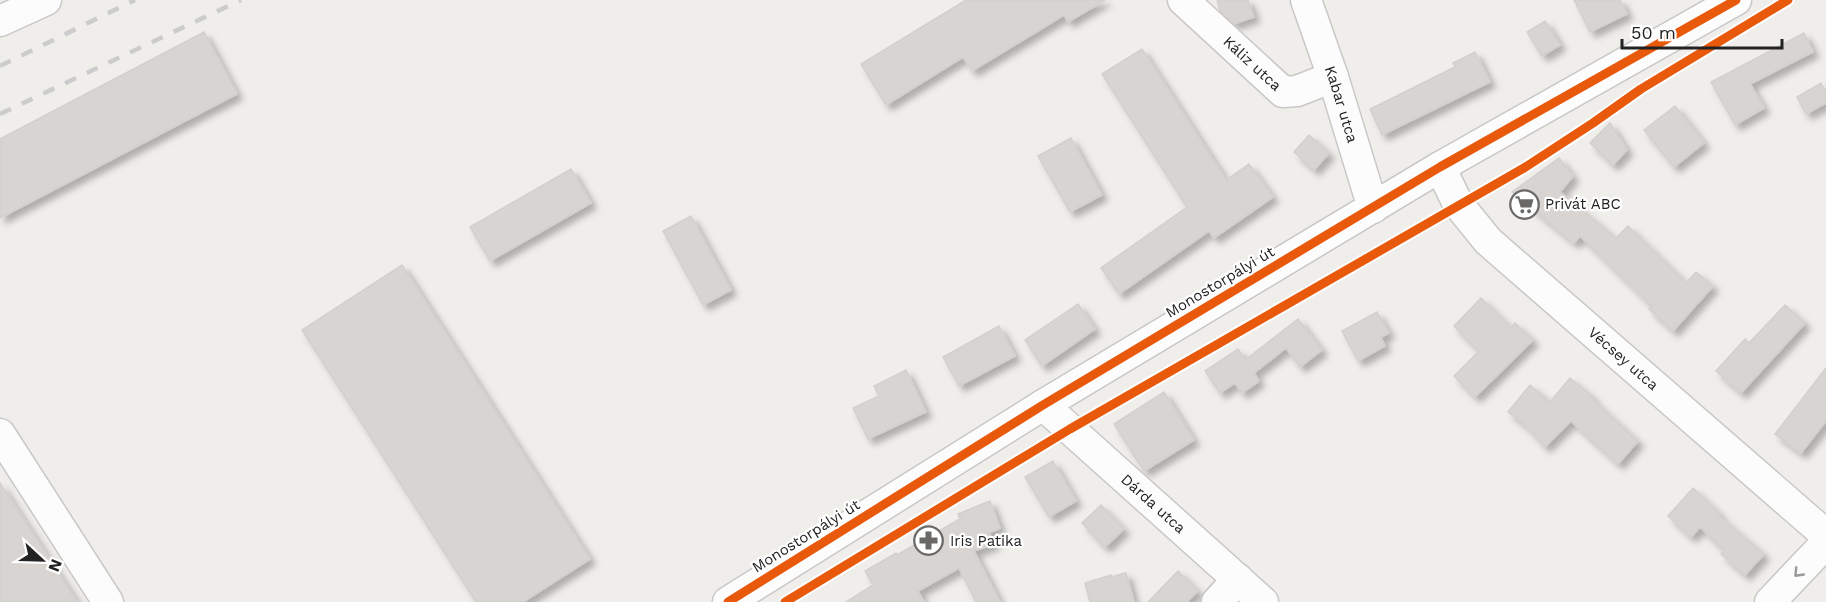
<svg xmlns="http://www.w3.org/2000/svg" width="1826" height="602" viewBox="0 0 1826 602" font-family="'Work Sans',sans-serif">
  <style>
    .building { fill: #d7d4d2; stroke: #d3d0cc; stroke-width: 1.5; filter: url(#shadow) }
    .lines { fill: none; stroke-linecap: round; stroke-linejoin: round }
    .minor-casing { stroke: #c9c8c7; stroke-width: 33 }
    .minor { stroke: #fdfcfc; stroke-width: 30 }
    .rail { stroke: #ccc; stroke-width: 4.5; stroke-dasharray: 12 12; stroke-linecap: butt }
    .cycleway-casing { stroke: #fff; stroke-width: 13 }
    .cycleway { stroke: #e8590c; stroke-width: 9 }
    .oneway { stroke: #9a9a9a }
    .labels { text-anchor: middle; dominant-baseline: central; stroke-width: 4.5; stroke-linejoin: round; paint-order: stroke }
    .street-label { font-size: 15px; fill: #222; stroke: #fff }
    .poi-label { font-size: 15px; fill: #222; stroke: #fff; text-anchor: start }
  </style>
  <defs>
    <filter id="shadow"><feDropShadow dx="5.5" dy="5.5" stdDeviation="3" flood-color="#0004"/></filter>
  </defs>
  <rect width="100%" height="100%" fill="#f0eeeb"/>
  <path class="building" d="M 966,0 L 1105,0 L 1068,22 L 1064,15 L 972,71 L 963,57 L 886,105 L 861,64 Z
    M 1217,0 L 1248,0 L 1254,17 L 1234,24 L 1220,11 Z
    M 1574,0 L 1620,0 L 1627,14 L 1590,32 Z
    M 1545,21 L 1560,45 L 1542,56 L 1527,32 Z
    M 204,32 L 237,94 L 0,218 L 0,139 Z
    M 1804,33 L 1813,52 L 1750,84 L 1764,108 L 1735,125 L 1711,82 Z
    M 1142,49 L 1226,180 L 1249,164 L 1273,197 L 1214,238 L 1209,231 L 1119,294 L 1101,268 L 1187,207 L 1102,74 Z
    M 1475,52 L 1490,82 L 1382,135 L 1370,109 L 1455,67 L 1453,63 Z
    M 1821,83 L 1826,93 L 1826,103 L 1806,114 L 1797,97 Z
    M 1675,106 L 1704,143 L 1674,167 L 1644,130 Z
    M 1610,123 L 1627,150 L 1613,165 L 1590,143 Z
    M 1309,135 L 1329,153 L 1314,170 L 1294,152 Z
    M 1071,138 L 1102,195 L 1070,212 L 1038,156 Z
    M 1559,158 L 1573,176 L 1560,192 L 1616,238 L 1628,226 L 1686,283 L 1696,272 L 1713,286 L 1673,331 L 1649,309 L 1652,306 L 1580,236 L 1574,243 L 1512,192 Z
    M 571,169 L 591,203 L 490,261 L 470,227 Z
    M 691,216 L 731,290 L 703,305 L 663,231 Z
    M 402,265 L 590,559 L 523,602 L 476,602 L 302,330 Z
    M 1481,298 L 1511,328 L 1515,323 L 1533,340 L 1475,397 L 1454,376 L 1479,351 L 1454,326 Z
    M 1078,304 L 1095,329 L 1042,366 L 1025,340 Z
    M 1785,305 L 1805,323 L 1741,393 L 1716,371 L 1745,339 L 1749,343 Z
    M 1377,312 L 1389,333 L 1381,337 L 1385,346 L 1358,361 L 1342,331 Z
    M 1298,319 L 1322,350 L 1300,367 L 1286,348 L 1254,373 L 1259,381 L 1242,393 L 1235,383 L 1220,393 L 1205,371 L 1238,349 L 1245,360 Z
    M 999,326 L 1015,356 L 959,386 L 943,357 Z
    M 1826,368 L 1826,421 L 1801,453 L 1775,434 Z
    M 906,370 L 926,412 L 868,439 L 853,408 L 879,396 L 874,386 Z
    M 1570,378 L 1593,397 L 1591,398 L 1638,441 L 1618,464 L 1571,421 L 1545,447 L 1526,426 L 1508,412 L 1530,385 L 1550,402 Z
    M 1164,392 L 1194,440 L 1144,471 L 1114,424 Z
    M 1053,461 L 1076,501 L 1049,517 L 1025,477 Z
    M 0,483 L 77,602 L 0,602 Z
    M 1693,488 L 1720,514 L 1718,515 L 1764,554 L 1745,575 L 1721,554 L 1724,550 L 1700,527 L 1691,537 L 1668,516 Z
    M 990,501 L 1000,528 L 989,533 L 994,544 L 974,551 L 1000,602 L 976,602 L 959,568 L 918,591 L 924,602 L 846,602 L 873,585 L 865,571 L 896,553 L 897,555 L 960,519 L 958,514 Z
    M 1101,505 L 1124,529 L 1105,547 L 1082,523 Z
    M 1178,571 L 1198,591 L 1187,602 L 1148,602 Z
    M 1126,573 L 1134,602 L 1090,602 L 1085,583 L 1111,575 L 1111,577 Z"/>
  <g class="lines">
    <defs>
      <g id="minor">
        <path id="s1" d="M 1183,0 L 1283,92 L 1297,91 L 1333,77"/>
        <path id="s2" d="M 1306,0 L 1333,77 L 1373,208"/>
        <path d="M 0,21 L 46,0"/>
        <path id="s3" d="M 1440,167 L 1458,204 L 1488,241 L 1826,535"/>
        <path id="s4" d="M 1043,405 L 1263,602"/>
        <path d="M 0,434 L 108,602"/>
        <path d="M 728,602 L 1043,405 L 1440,167 L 1736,0"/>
        <path d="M 1217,602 L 1238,579"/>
        <path d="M 1770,602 L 1826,543"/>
      </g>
    </defs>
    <use href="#minor" class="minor-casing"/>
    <use href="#minor" class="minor"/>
    <path class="rail" d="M 0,66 L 135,0
      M 0,114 L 241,0"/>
    <defs>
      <path id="cycleway" d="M 728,602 L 1043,405 L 1440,167 L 1736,0
        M 785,602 L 1070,429 L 1524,168 L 1593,123 L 1641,89 L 1788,0"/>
    </defs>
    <use href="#cycleway" class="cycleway-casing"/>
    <use href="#cycleway" class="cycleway"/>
  </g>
  <defs><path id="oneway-chevron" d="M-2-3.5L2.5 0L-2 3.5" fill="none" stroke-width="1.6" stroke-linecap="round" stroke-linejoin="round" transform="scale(1.5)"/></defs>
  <use class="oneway" href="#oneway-chevron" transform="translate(1798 573) rotate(134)"/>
  <defs>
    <symbol id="supermarket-ring" viewBox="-11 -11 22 22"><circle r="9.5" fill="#fff" stroke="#6a6968" stroke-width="1.5"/><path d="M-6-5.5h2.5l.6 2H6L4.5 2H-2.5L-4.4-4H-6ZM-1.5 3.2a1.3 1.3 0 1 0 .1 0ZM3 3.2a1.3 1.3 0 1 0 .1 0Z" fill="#6a6968"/></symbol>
    <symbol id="pharmacy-ring" viewBox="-11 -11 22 22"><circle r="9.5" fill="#fff" stroke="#6a6968" stroke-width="1.5"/><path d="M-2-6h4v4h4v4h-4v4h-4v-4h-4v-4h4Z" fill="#6a6968"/></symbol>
  </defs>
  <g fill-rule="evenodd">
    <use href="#supermarket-ring" x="1508" y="188" width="33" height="33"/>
    <use href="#pharmacy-ring" x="912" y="524" width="33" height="33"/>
  </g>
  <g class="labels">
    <g class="street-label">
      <text stroke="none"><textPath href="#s1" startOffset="94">Káliz utca</textPath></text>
      <text stroke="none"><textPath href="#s2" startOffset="110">Kabar utca</textPath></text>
      <text transform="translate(1220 282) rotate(-31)">Monostorpályi út</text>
      <text stroke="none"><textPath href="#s3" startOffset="268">Vécsey utca</textPath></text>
      <text stroke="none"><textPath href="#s4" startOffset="148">Dárda utca</textPath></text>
      <text transform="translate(806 536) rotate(-32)">Monostorpályi út</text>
    </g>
    <g class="poi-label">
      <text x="1545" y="204">Privát ABC</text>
      <text x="950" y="541">Iris Patika</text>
    </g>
  </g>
  <g transform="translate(42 560) rotate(112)" stroke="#ffffff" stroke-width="4.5" paint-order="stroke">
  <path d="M0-4.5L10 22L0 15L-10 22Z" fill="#222222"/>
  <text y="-9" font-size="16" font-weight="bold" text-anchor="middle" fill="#222222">N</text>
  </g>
  <path d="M1622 39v9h160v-9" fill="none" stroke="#222222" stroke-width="3"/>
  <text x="1631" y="39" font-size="18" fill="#222222" stroke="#ffffff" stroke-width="4.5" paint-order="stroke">50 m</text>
</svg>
